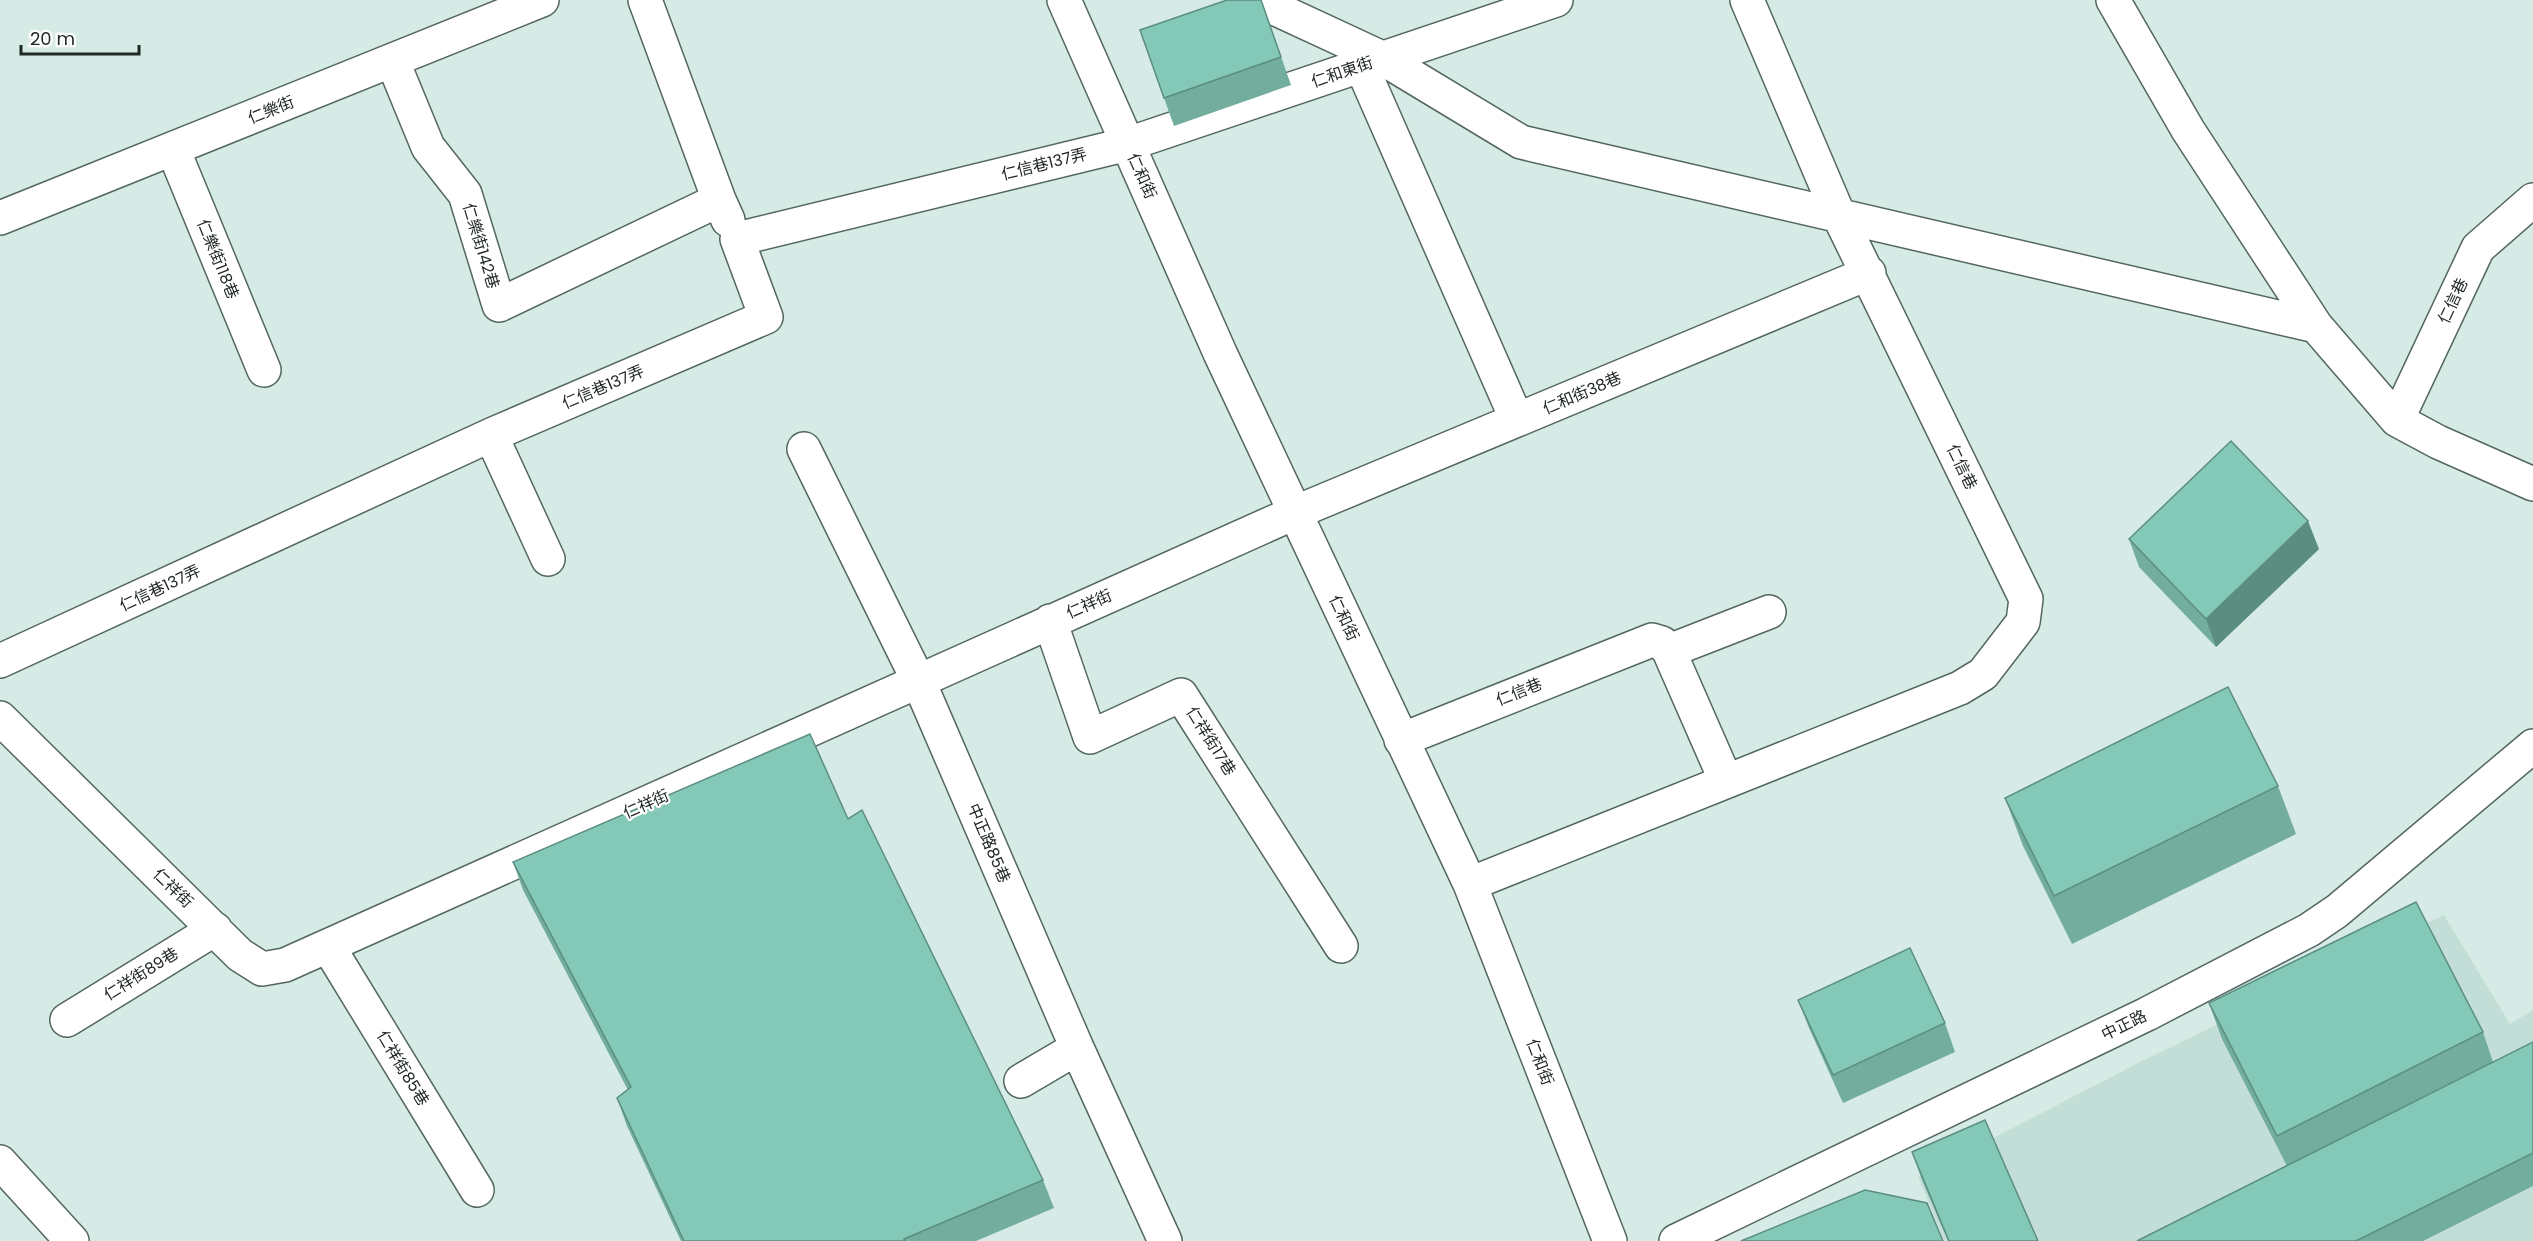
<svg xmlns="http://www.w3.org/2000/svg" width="2533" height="1241" viewBox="0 0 2533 1241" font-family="Poppins,'Noto Sans TC',sans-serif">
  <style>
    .built { fill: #c2ded6 }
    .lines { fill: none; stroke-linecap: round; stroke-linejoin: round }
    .minor-casing { stroke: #546661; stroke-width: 36 }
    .minor { stroke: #fff; stroke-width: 33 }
    .wall { fill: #72ad9e }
    .shaded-wall { fill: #5c8d81 }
    .building { fill: #84c9b8; stroke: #5c8d81; stroke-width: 1.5 }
    .labels { text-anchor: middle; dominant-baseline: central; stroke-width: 4.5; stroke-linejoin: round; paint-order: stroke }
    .street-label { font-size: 16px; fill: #212826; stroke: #fff }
  </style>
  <rect width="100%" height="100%" fill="#d6ebe5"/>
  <path class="built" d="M 2444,915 L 2510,1024 L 2533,1010 L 2533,1241 L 1945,1241 L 1918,1177 L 2142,1061 Z"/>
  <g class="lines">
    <defs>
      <path id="minor" d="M 645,0 L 719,200 L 728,220
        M 1064,0 L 1220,353 L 1470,884 L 1610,1241
        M 1257,0 L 1382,58 L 1521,142 L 2316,326
        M 2113,0 L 2188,130 L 2316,326 L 2397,420 L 2438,442 L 2533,484
        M 393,62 L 428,147 L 465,194 L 499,305 L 719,200
        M 1361,65 L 1517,420
        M 173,149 L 264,370
        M 0,218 L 542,0
        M 2397,420 L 2478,248 L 2533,200
        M 491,435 L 548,559
        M 804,449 L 919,682 L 1077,1048 L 1165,1241
        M 1050,621 L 1090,737 L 1181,695 L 1341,946
        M 1669,651 L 1769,612
        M 0,661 L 491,435 L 766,317 L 737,239 L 1128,144 L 1556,0
        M 0,718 L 240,955 L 262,969 L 285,965 L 1294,513 L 1869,273
        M 1401,740 L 1652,640 L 1662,643 L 1669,651 L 1726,781
        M 1470,884 L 1960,688 L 1983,674 L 2023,622 L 2026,599 L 1840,218 L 1747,0
        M 328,946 L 477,1190
        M 67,1020 L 215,929
        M 1021,1081 L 1077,1048
        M 0,1162 L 72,1241
        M 1676,1241 L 2147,1014 L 2309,930 L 2337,911 L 2533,746"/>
    </defs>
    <use href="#minor" class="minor-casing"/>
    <use href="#minor" class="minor"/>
  </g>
  <path class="wall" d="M 1261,0 L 1291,85 L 1174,126 L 1140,30 Z
    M 2129,539 L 2319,549 L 2216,647 L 2139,567 Z
    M 2278,786 L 2296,834 L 2072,944 L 2023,846 L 2005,798 Z
    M 848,819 L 1043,1180 L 1054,1208 L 976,1241 L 681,1241 L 627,1126 L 617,1098 L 628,1090 L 523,890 L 513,862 Z
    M 1798,1000 L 1945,1023 L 1955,1052 L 1843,1103 L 1809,1028 Z
    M 2209,1003 L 2483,1032 L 2493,1062 L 2533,1042 L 2533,1186 L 2423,1241 L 2137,1241 L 2287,1166 L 2222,1039 Z
    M 1912,1152 L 2038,1241 L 1948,1241 L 1922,1180 Z"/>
  <path class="shaded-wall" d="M 2308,521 L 2319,549 L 2216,647 L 2206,619 Z"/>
  <path class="building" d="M 1227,0 L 1261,0 L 1281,57 L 1164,98 L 1140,30 Z
    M 2231,441 L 2308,521 L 2206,619 L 2129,539 Z
    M 2228,687 L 2278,786 L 2054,896 L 2005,798 Z
    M 810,734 L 848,819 L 862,810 L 1043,1180 L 904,1239 L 905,1241 L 684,1241 L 617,1098 L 631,1087 L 513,862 Z
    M 2416,902 L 2483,1032 L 2277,1136 L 2209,1003 Z
    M 1910,948 L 1945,1023 L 1833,1075 L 1798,1000 Z
    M 2533,1042 L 2533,1153 L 2356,1241 L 2137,1241 Z
    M 1985,1120 L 2038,1241 L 1949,1241 L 1912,1152 Z
    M 1865,1190 L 1927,1203 L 1943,1241 L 1741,1241 Z"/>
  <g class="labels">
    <g class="street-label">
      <text transform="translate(1342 72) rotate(-19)">仁和東街</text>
      <text transform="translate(271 110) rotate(-22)">仁樂街</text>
      <text transform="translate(1044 164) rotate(-14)">仁信巷137弄</text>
      <text transform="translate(1142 176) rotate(66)">仁和街</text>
      <text transform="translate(481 246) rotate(73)">仁樂街142巷</text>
      <text transform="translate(218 259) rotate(68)">仁樂街118巷</text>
      <text transform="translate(2453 301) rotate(-65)">仁信巷</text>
      <text transform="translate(603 387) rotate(-23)">仁信巷137弄</text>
      <text transform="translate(1582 393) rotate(-23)">仁和街38巷</text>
      <text transform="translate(1962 467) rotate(64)">仁信巷</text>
      <text transform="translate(160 588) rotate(-25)">仁信巷137弄</text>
      <text transform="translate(1089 604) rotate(-24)">仁祥街</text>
      <text transform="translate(1344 618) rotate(65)">仁和街</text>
      <text transform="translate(1519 692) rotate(-22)">仁信巷</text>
      <text transform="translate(1211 741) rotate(58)">仁祥街17巷</text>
      <text transform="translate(646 804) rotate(-24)">仁祥街</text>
      <text transform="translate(989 843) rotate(67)">中正路85巷</text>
      <text transform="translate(173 888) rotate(44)">仁祥街</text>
      <text transform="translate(141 974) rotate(-32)">仁祥街89巷</text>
      <text transform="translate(2124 1025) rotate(-26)">中正路</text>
      <text transform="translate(1540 1062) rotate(69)">仁和街</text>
      <text transform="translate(403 1068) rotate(59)">仁祥街85巷</text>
    </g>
  </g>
  <path d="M21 45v9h118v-9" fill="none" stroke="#212826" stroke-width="3"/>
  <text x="30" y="45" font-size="18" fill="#212826" stroke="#ffffff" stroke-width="4.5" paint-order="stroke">20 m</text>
</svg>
